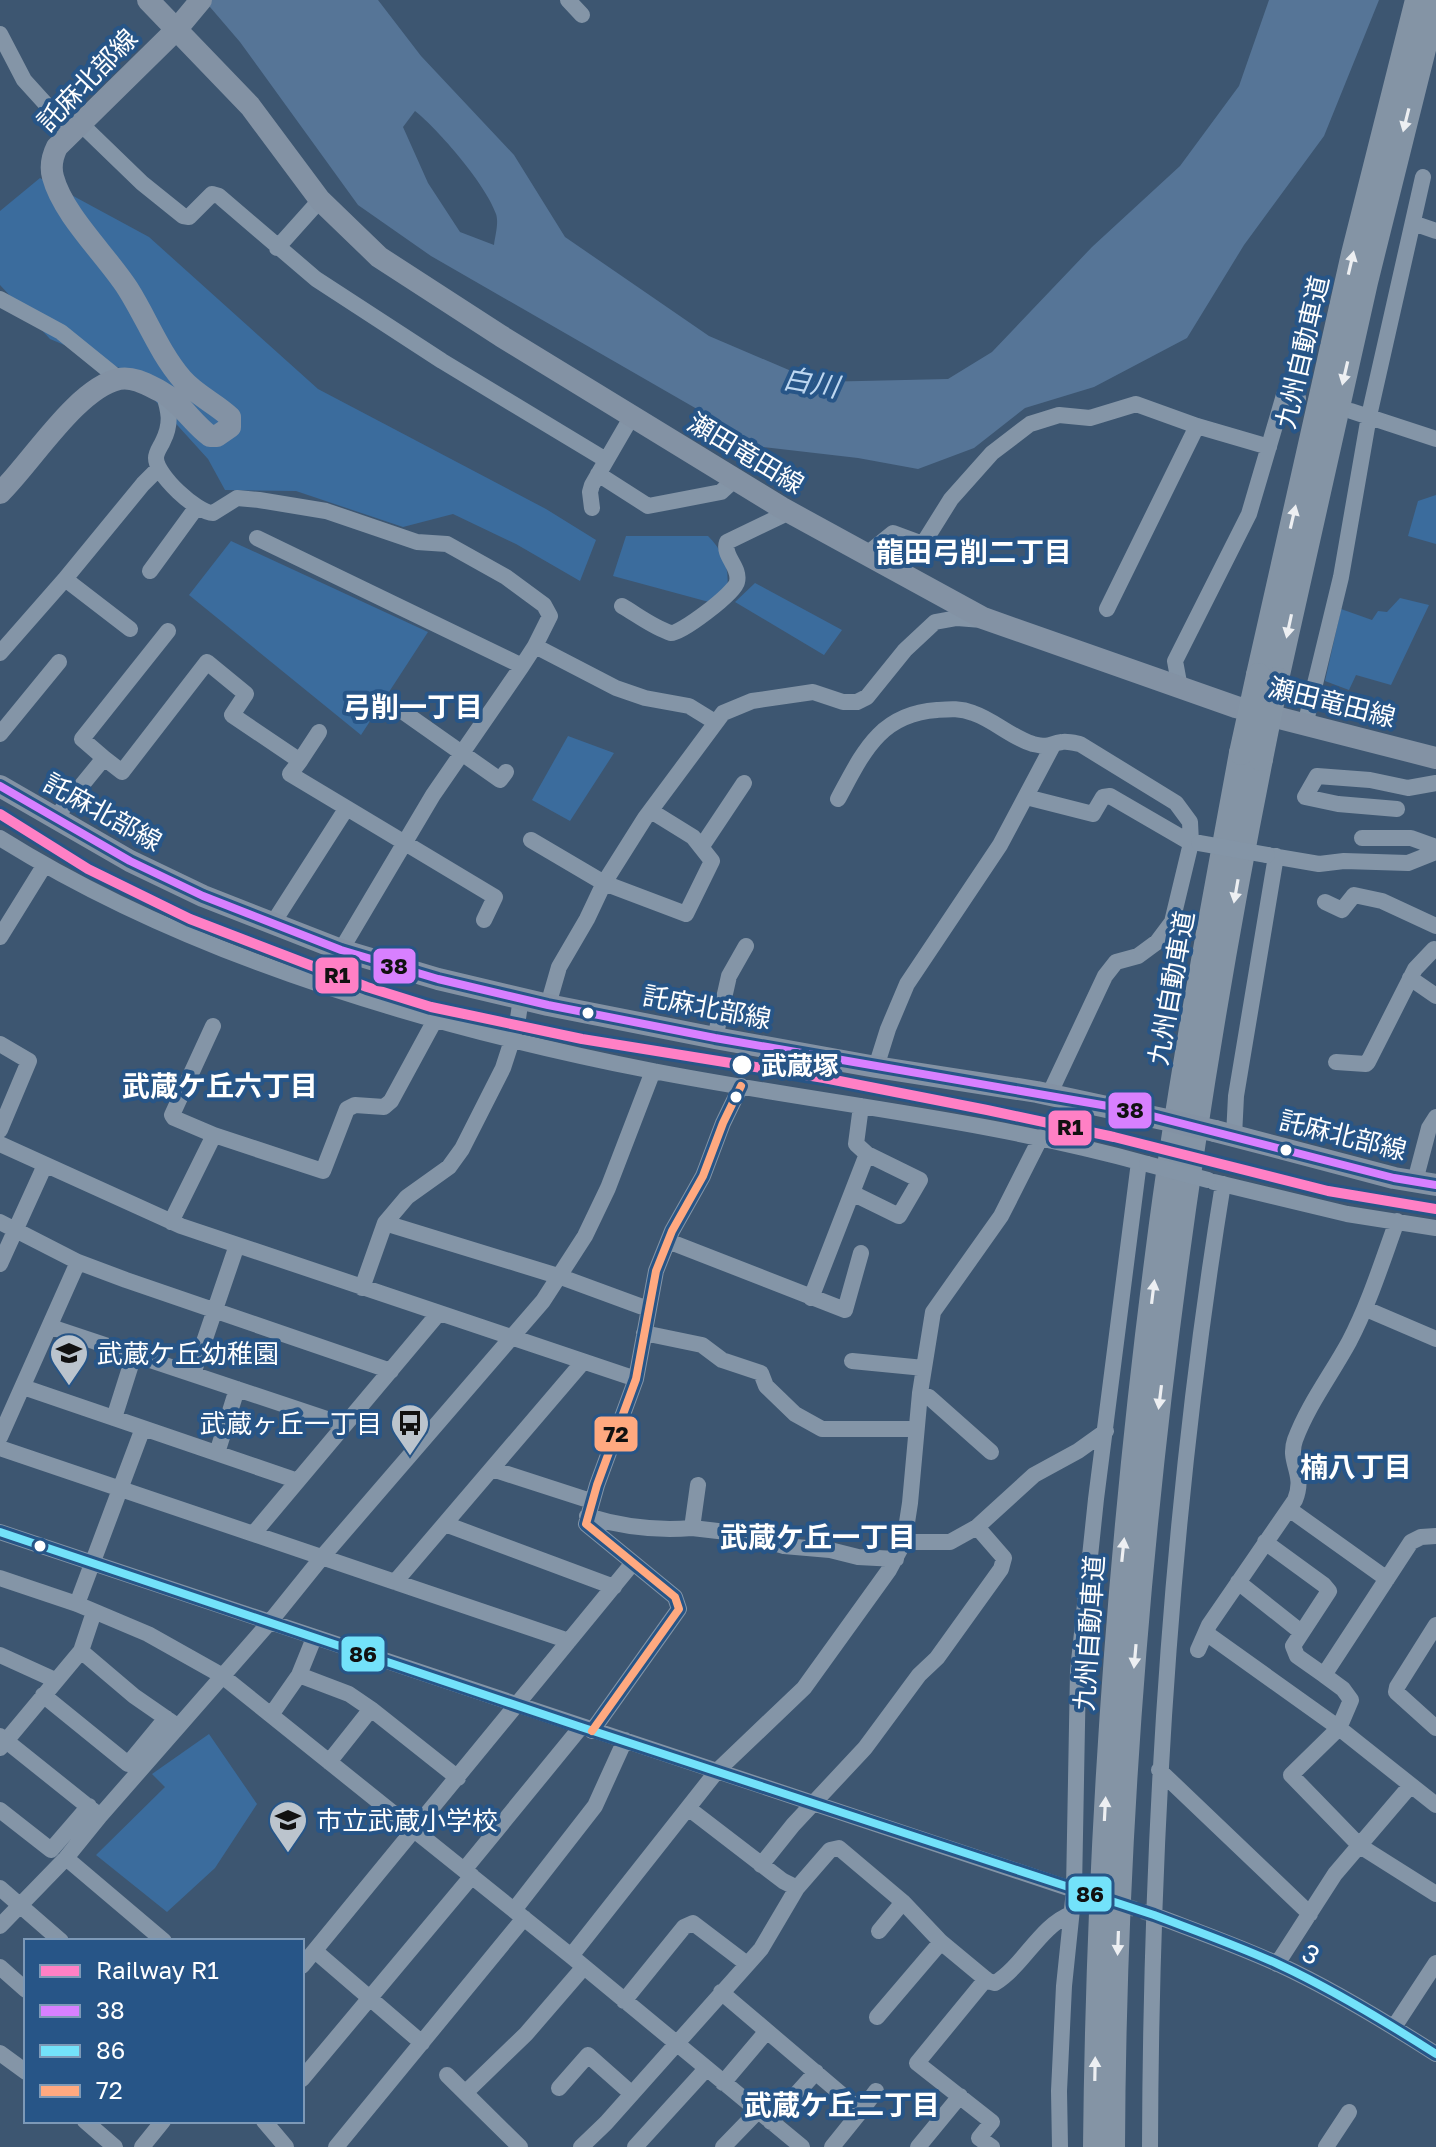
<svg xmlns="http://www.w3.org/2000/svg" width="1436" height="2147" viewBox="0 0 1436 2147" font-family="'Golos Text','Noto Sans JP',sans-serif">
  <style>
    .green { fill: #3b6c9d }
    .water { fill: #567597; fill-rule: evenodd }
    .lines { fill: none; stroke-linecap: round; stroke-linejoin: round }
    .minor-tunnel { stroke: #5a6f86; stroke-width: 16; stroke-dasharray: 16 8; stroke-linecap: butt }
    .minor { stroke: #8495a7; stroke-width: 16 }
    .major { stroke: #8392a4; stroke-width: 22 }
    .highway { stroke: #8494a5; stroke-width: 24 }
    .minor-bridge { stroke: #8495a7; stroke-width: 16 }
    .major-bridge { stroke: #8392a4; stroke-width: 22 }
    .highway-bridge { stroke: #8494a5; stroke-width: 24 }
    .bus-1-casing { stroke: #275587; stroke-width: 14 }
    .bus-2-casing { stroke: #275587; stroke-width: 14 }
    .bus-3-casing { stroke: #275587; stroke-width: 14 }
    .bus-1 { stroke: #d880ff; stroke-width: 8 }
    .bus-2 { stroke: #73e2fa; stroke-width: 8 }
    .bus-3 { stroke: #ffa980; stroke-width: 8 }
    .rail-1-casing { stroke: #275587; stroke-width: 16 }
    .rail-1 { stroke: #ff80c5; stroke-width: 10 }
    .oneway { fill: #edeff2 }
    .bus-dot { fill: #fff; stroke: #275587; stroke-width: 3 }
    .labels { text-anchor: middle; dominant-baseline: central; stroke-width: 8; stroke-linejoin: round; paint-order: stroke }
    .street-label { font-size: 26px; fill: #fff; stroke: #275587 }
    .stop-label { font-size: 26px; font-weight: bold; fill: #fff; stroke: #275587; text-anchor: start }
    .poi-label { font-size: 26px; fill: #fff; stroke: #275587; text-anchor: start }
    .water-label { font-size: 28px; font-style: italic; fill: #bed7f0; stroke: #275587 }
    .neighbourhood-label { font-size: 28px; font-weight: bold; fill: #fff; stroke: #275587 }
    .line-badge { stroke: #275587; stroke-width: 3 }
    .pale-badge-label { font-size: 22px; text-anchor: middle; font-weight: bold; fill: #111 }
  </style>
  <rect width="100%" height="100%" fill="#3d5671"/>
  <path class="green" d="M 40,178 L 149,237 L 318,389 L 546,509 L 596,540 L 580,581 L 516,544 L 453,514 L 403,527 L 296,491 L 225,490 L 208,459 L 129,372 L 50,339 L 0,285 L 0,211 Z
    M 1436,495 L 1436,544 L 1408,536 L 1418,501 Z
    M 626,536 L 708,536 C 723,551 730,568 727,589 L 709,602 L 613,576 Z
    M 231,541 L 428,632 L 361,735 L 189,595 Z
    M 755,583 L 842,630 L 824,655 L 735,602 Z
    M 1400,598 L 1429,605 L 1391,685 L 1356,675 L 1349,690 L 1325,681 L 1341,609 L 1372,620 L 1378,611 L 1387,612 Z
    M 568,736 L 614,753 L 570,821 L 532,800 Z
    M 209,1734 L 257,1804 L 215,1868 L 167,1912 L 96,1855 L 165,1787 L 152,1774 Z"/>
  <path class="water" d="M 204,0 L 378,0 L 421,56 L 514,155 L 565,237 L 709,336 L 817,382 L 948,379 L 992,352 L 1092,247 L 1180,166 L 1239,86 L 1269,0 L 1379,0 L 1324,136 L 1244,245 L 1187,338 L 1094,387 L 1025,408 L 974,448 L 918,469 L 858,458 L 763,447 L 431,256 L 358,205 L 240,42 ZM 415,111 C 438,129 487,186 496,214 C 499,223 495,236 494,245 L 460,232 L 428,183 L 403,127 Z"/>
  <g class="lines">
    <path class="minor-tunnel" d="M 1074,1890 L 1154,1915"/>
    <path class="minor" d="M 568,0 L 582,15
      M 0,34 L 24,80 L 72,133
      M 82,125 L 142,183 L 183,216 L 189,217 L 212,194 L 219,196 L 316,279 L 442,361 L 606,460
      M 1413,223 L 1436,231
      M 277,248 L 320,200
      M 0,299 L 61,332 L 119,379
      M 163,392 C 169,411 172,423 163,441 C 161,446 156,452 156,458 C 156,475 197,513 213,513 L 237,498 L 259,500 L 326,511 L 417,542 L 447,544 L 506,577 L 544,605 L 550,616 L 535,646
      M 1351,411 L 1436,439
      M 598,474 L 648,506 L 721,492 L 734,480
      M 592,508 L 590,492 L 592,485 L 632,416
      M 257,538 L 522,666 L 535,646 L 616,688 L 645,698 L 689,706 L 715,722
      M 867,554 L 893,533 L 920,543 L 926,539 L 951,499 L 992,453 L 1030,424 L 1059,415 L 1090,418 L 1136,404 L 1197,426 L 1269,447
      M 150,571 L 196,508
      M 65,579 L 143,484 L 159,468
      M 622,606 C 636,614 654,628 671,633 C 679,635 735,593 737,582 C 741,567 722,556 727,542 L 781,516 L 787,511
      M 1107,609 L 1197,426
      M 0,653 L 65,579 L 130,629
      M 1180,688 L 1175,661 L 1249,514 L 1284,395 L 1298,398
      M 402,711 L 500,780 L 506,772
      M 1305,725 L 1341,577 L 1369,416 L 1423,177
      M 0,734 L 59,662
      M 104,758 L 82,739 L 168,631
      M 300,761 L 319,732
      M 1026,797 L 1093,814 L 1103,797 L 1110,796 L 1191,843 L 1198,843
      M 838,799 C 863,753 879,714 937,710 C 950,709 960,708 973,713 C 994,720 1012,738 1033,744 C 1051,748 1048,744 1062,742 C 1067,741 1075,743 1080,744 L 1176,803 L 1190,822 L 1191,843 L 1172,922 L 1157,942 L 1138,956 L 1116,962 L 1105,976 L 1049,1095
      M 1397,809 L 1338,804 L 1305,797 L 1317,776 L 1370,780 L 1408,788 L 1436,783
      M 55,818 L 104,758 L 122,772 L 207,662 L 246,694 L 232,715 L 300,761 L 290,774 L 495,897 L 484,920
      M 0,838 C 190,957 435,1028 653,1071 C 818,1103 985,1119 1147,1164
      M 1362,838 L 1411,838 L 1436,847
      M 531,840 L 604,883 L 686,914 L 712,861 L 693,837 L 651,811
      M 702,846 L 744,783
      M 1267,855 L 1319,864 L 1344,861 L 1408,863 L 1436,852
      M 1325,902 L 1342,910 L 1354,895 L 1382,901 L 1436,926
      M 273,923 L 346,809
      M 0,937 L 44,866
      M 341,950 L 433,795 L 522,666
      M 1410,978 L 1436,996
      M 548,1005 L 559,967 L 587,919 L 604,883 L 645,818 L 723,713 L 752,701 L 813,692 L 843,702 L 857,702 L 867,697 L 905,650 L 935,622 L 957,618 L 982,620
      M 213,1026 L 172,1115 L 174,1118 L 214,1135
      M 715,1038 L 729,976 L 746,946
      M 0,1044 L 29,1061 L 0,1130
      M 1336,1062 L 1366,1064 L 1368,1062 L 1415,969 L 1434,949
      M 876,1067 L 888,1029 L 907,984 L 1000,845 L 1052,747
      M 1234,1136 L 1236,1096 L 1276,856
      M 0,1144 L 181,1226 L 636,1379
      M 1415,1181 L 1429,1128 L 1436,1117
      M 1214,1182 L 1347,1214 L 1436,1228
      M 852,1193 L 899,1216 L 920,1180 L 867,1154 L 856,1144 L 861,1106
      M 0,1222 L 78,1262 L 126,1280 L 391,1371
      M 171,1222 L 214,1135 L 323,1171 L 347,1109 L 355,1105 L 384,1107 L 391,1101 L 435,1020
      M 385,1223 L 561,1277 L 648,1309
      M 668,1241 L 845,1310 L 861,1253
      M 0,1264 L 45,1165
      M 362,1288 L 385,1223 L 407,1197 L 449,1167 L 462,1149 L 503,1068 L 517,1025 L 521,998
      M 811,1298 L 867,1154
      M 1366,1309 L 1436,1339
      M 51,1327 L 345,1425
      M 644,1333 L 702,1345 L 722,1360 L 761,1373 L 766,1386 L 795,1414 L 822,1429 L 916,1429
      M 852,1361 L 924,1368
      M 193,1374 L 237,1245
      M 23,1387 L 143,1428
      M 920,1393 L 929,1397 L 991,1452
      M 114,1418 L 134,1355
      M 0,1437 L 78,1262
      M 0,1448 L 569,1641
      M 217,1453 L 237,1389
      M 492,1469 L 591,1501
      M 1289,1509 L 1387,1579
      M 587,1516 C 622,1527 656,1531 692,1528 L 698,1485
      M 445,1524 L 614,1587
      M 692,1528 L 744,1534 L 784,1546 L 830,1550 L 858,1557 L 896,1559
      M 0,1532 L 1074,1890
      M 254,1533 L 438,1314
      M 1436,1536 L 1421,1537 L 1411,1542 L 1324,1675 L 1343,1689 L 1351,1700 L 1339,1728 L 1291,1775 L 1360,1846 L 1436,1894
      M 904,1542 L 950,1542 L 977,1527 L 1034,1475 L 1078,1451 L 1106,1431
      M 1265,1542 L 1324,1585 L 1329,1591 L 1293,1646 L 1297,1656 L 1324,1675
      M 0,1578 L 77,1604 L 148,1634 L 221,1675 L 571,1956 L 802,2147
      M 395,1582 L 583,1362
      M 1238,1582 L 1301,1632
      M 77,1604 L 143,1428 L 298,1481
      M 1436,1625 L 1397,1687 L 1396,1692 L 1436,1728
      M 1206,1633 L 1339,1728 L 1436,1805
      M 1198,1650 L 1209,1625 L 1295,1500 C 1306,1473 1287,1463 1295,1440 C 1308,1405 1331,1375 1349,1342 C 1369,1304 1382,1262 1397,1221
      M 81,1651 L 134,1696 L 173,1723
      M 0,1655 L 55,1680
      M 299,1675 L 349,1694 L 371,1709
      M 43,1695 L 128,1764 L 166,1718
      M 271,1715 L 299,1675 L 314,1638
      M 592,1731 L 679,1609 L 675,1597 L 586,1524 L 597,1485 L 636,1379 L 656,1271 L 672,1231 L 703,1176 L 723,1123 L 741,1086
      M 0,1736 L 100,1816
      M 0,1748 L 81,1651 L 94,1612
      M 329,1762 L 371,1709 L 458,1778
      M 1159,1770 L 1310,1914
      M 688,1808 L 783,1881 L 797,1888 L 830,1850 L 839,1848 L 903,1902 L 941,1942 L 988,1981 L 995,1983 C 1024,1965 1040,1926 1071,1914
      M 0,1810 L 51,1850 L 89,1806
      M 66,1858 L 164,1941
      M 761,1865 L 793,1825 L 865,1748 L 919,1675 L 937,1658 L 1001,1569 L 1004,1558 L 977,1527
      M 464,1870 L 581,1727
      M 0,1888 L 61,1941
      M 514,1910 L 595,1806 L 625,1740
      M 1154,1915 C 1196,1931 1239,1946 1280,1965 C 1334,1990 1386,2022 1436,2054
      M 0,1926 L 66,1858 L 100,1816 L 269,1623 L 323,1556 L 543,1301 L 585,1236 L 608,1188 L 653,1071
      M 879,1931 L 903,1902
      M 315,1951 L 422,2043
      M 571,1956 L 717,1771 L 804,1688 L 889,1570 L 904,1542 L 910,1503 L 920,1393 L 933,1312 L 1001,1216 L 1041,1137
      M 1277,1964 L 1335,1874 L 1411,1785
      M 302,1966 L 632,1564
      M 0,1967 L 26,1990
      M 986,1979 L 917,2063 L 992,2122 L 979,2138 L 992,2147
      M 721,1992 L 861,2111 L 832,2147
      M 624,2001 L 684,1927 L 693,1923 L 747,1964
      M 877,2017 L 941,1942
      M 1394,2027 L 1436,1963
      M 0,2053 L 26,2072
      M 447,2075 L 520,2147
      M 302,2079 L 472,1876
      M 723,2083 L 767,2031
      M 559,2088 L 588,2055 L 632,2094
      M 465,2093 L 526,2034 L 583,1968
      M 861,2111 L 876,2091
      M 85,2121 L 115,2147
      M 264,2121 L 286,2147
      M 771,2122 L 816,2072
      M 142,2147 L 163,2121
      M 336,2147 L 524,1918
      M 581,2147 L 606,2123 L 761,1949 L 797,1888
      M 635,2147 L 706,2069
      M 723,2147 L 758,2111
      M 918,2147 L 960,2096
      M 1060,2147 L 1059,2091 L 1064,1986 L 1074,1890 L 1078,1671 L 1096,1499 L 1139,1162
      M 1150,2147 C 1151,1825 1171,1503 1223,1184
      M 1326,2147 L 1349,2112"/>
    <path class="major" d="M 148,0 L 250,106 L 320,200 L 379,257 L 501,336 L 782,508 L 983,618 L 1236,707 L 1436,758
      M 0,493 C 31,463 77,388 119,379 C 133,376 148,385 160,391 C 181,402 192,423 210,436 L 217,436 L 230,427 L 230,417 C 215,403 196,395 182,379 C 159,352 147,319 128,289 C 107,256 63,215 53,177 C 50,166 52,157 57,147 L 176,30 L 201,0
      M 0,786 L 130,861 L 203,896 L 341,950 L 438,979 L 548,1005 L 715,1038 L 876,1067 L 1037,1092 L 1167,1120
      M 1215,1131 L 1394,1178 L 1436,1185"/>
    <path class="highway" d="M 1258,675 L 1353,254 L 1417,0
      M 1277,679 L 1366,282 L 1436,1
      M 1095,2147 C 1098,1846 1119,1546 1158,1247 C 1179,1081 1211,917 1241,753
      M 1113,2147 C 1115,1681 1170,1216 1261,759"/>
    <path class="minor-bridge" d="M 1199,843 L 1267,855
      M 1147,1164 L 1208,1180"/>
    <path class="major-bridge" d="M 1167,1120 L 1215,1131"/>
    <path class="highway-bridge" d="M 1241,753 L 1258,675
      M 1261,759 L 1277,679"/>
    <defs>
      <path id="bus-1" d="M 0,786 L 130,861 L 203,896 L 341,950 L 438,979 L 548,1005 L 715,1038 L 1125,1109 L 1394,1178 L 1436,1185"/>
      <path id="bus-2" d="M 0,1532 L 581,1727 L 1154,1915 C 1196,1931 1239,1946 1280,1965 C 1334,1990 1386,2022 1436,2054"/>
      <path id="bus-3" d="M 592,1731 L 679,1609 L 675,1597 L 586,1524 L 597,1485 L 636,1379 L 656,1271 L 672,1231 L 703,1176 L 723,1123 L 741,1086"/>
    </defs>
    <use href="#bus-1" class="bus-1-casing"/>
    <use href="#bus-2" class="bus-2-casing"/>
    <use href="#bus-3" class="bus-3-casing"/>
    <use href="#bus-1" class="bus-1"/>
    <use href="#bus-2" class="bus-2"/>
    <use href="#bus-3" class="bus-3"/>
    <defs>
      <path id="rail-1" d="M 0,814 L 88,869 L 190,919 L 367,987 L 431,1007 L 582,1039 L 824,1078 L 987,1110 L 1114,1137 L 1328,1191 L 1436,1209"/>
    </defs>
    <use href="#rail-1" class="rail-1-casing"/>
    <use href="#rail-1" class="rail-1"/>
  </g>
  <defs><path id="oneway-solid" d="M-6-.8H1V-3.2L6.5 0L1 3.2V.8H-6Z" transform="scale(2)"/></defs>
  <g class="oneway">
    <use href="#oneway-solid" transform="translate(1406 120) rotate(104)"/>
    <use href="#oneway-solid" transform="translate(1351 263) rotate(-77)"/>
    <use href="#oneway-solid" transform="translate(1345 373) rotate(103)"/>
    <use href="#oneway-solid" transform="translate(1293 517) rotate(-77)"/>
    <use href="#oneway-solid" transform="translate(1289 626) rotate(102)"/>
    <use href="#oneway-solid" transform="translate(1236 891) rotate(100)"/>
    <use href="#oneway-solid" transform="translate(1153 1292) rotate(-83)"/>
    <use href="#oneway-solid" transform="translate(1160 1397) rotate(97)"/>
    <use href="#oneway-solid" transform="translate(1123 1550) rotate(-84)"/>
    <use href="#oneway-solid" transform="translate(1135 1656) rotate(95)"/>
    <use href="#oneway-solid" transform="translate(1105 1809) rotate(-87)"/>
    <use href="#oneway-solid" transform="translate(1118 1943) rotate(92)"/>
    <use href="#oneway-solid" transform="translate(1095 2069) rotate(-89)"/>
  </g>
  <defs>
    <symbol id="school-pin" viewBox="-11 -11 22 30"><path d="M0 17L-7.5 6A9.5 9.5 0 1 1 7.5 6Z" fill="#bbc4cd" stroke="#275587"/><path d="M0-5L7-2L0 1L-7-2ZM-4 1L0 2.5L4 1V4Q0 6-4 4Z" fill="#111"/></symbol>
    <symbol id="bus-pin" viewBox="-11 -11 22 30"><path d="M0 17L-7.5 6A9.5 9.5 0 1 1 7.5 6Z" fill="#bbc4cd" stroke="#275587"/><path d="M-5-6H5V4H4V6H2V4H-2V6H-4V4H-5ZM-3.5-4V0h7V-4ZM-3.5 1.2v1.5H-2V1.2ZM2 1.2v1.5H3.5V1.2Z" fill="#111"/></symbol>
  </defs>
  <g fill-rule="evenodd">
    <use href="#school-pin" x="47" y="1331" width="44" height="60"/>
    <use href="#bus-pin" x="388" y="1401" width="44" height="60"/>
    <use href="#school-pin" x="266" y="1798" width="44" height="60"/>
  </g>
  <g class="bus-dot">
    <circle cx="588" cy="1013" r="7"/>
    <circle cx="742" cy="1065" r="11"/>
    <circle cx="736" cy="1097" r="7"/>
    <circle cx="1286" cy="1150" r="7"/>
    <circle cx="40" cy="1546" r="7"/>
  </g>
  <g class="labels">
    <g class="street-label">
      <text transform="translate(87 80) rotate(-46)">託麻北部線</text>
      <text transform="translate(1302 352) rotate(-77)">九州自動車道</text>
      <text transform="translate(746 453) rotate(31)">瀬田竜田線</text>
      <text transform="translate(1332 702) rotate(14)">瀬田竜田線</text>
      <text transform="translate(103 812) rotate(29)">託麻北部線</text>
      <text transform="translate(1171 988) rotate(-80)">九州自動車道</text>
      <text transform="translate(707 1007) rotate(11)">託麻北部線</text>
      <text transform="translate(1343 1135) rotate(14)">託麻北部線</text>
      <text transform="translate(1089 1633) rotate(-86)">九州自動車道</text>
      <text transform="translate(1311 1954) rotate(27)">3</text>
    </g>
    <g class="stop-label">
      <text x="761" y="1065">武蔵塚</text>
    </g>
    <g class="poi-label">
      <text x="97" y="1353">武蔵ケ丘幼稚園</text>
      <text x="382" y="1423" text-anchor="end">武蔵ヶ丘一丁目</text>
      <text x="316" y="1820">市立武蔵小学校</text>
    </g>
    <g class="water-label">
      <text transform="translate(811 382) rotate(10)">白川</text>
    </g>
    <g class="neighbourhood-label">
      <text x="974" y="551">龍田弓削二丁目</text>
      <text x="413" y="706">弓削一丁目</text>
      <text x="220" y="1085">武蔵ケ丘六丁目</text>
      <text x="1356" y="1466">楠八丁目</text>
      <text x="818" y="1536">武蔵ケ丘一丁目</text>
      <text x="842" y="2104">武蔵ケ丘二丁目</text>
    </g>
  </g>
  <g class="line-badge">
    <rect x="372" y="947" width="45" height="38" rx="8" fill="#d880ff"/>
    <rect x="314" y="956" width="46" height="39" rx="8" fill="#ff80c5"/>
    <rect x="1107" y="1091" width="46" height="39" rx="8" fill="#d880ff"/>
    <rect x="1047" y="1109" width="46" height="38" rx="8" fill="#ff80c5"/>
    <rect x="593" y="1415" width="46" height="38" rx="8" fill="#ffa980"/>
    <rect x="340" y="1635" width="46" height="38" rx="8" fill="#73e2fa"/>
    <rect x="1067" y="1875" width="46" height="38" rx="8" fill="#73e2fa"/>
  </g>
  <g class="pale-badge-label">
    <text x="394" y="974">38</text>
    <text x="337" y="983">R1</text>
    <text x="1130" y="1118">38</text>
    <text x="1070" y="1135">R1</text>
    <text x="616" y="1442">72</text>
    <text x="363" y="1662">86</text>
    <text x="1090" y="1902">86</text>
  </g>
  <rect x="24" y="1939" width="280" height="184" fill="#275587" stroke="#7d99b7" stroke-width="2"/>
  <rect x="40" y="1965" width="40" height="12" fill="#ff80c5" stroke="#7d99b7" stroke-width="2"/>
  <text x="96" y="1979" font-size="24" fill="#ffffff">Railway R1</text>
  <rect x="40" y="2005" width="40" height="12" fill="#d880ff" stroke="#7d99b7" stroke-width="2"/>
  <text x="96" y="2019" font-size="24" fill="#ffffff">38</text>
  <rect x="40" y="2045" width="40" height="12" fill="#73e2fa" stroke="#7d99b7" stroke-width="2"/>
  <text x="96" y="2059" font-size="24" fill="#ffffff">86</text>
  <rect x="40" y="2085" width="40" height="12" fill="#ffa980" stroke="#7d99b7" stroke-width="2"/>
  <text x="96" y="2099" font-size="24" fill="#ffffff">72</text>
</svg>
